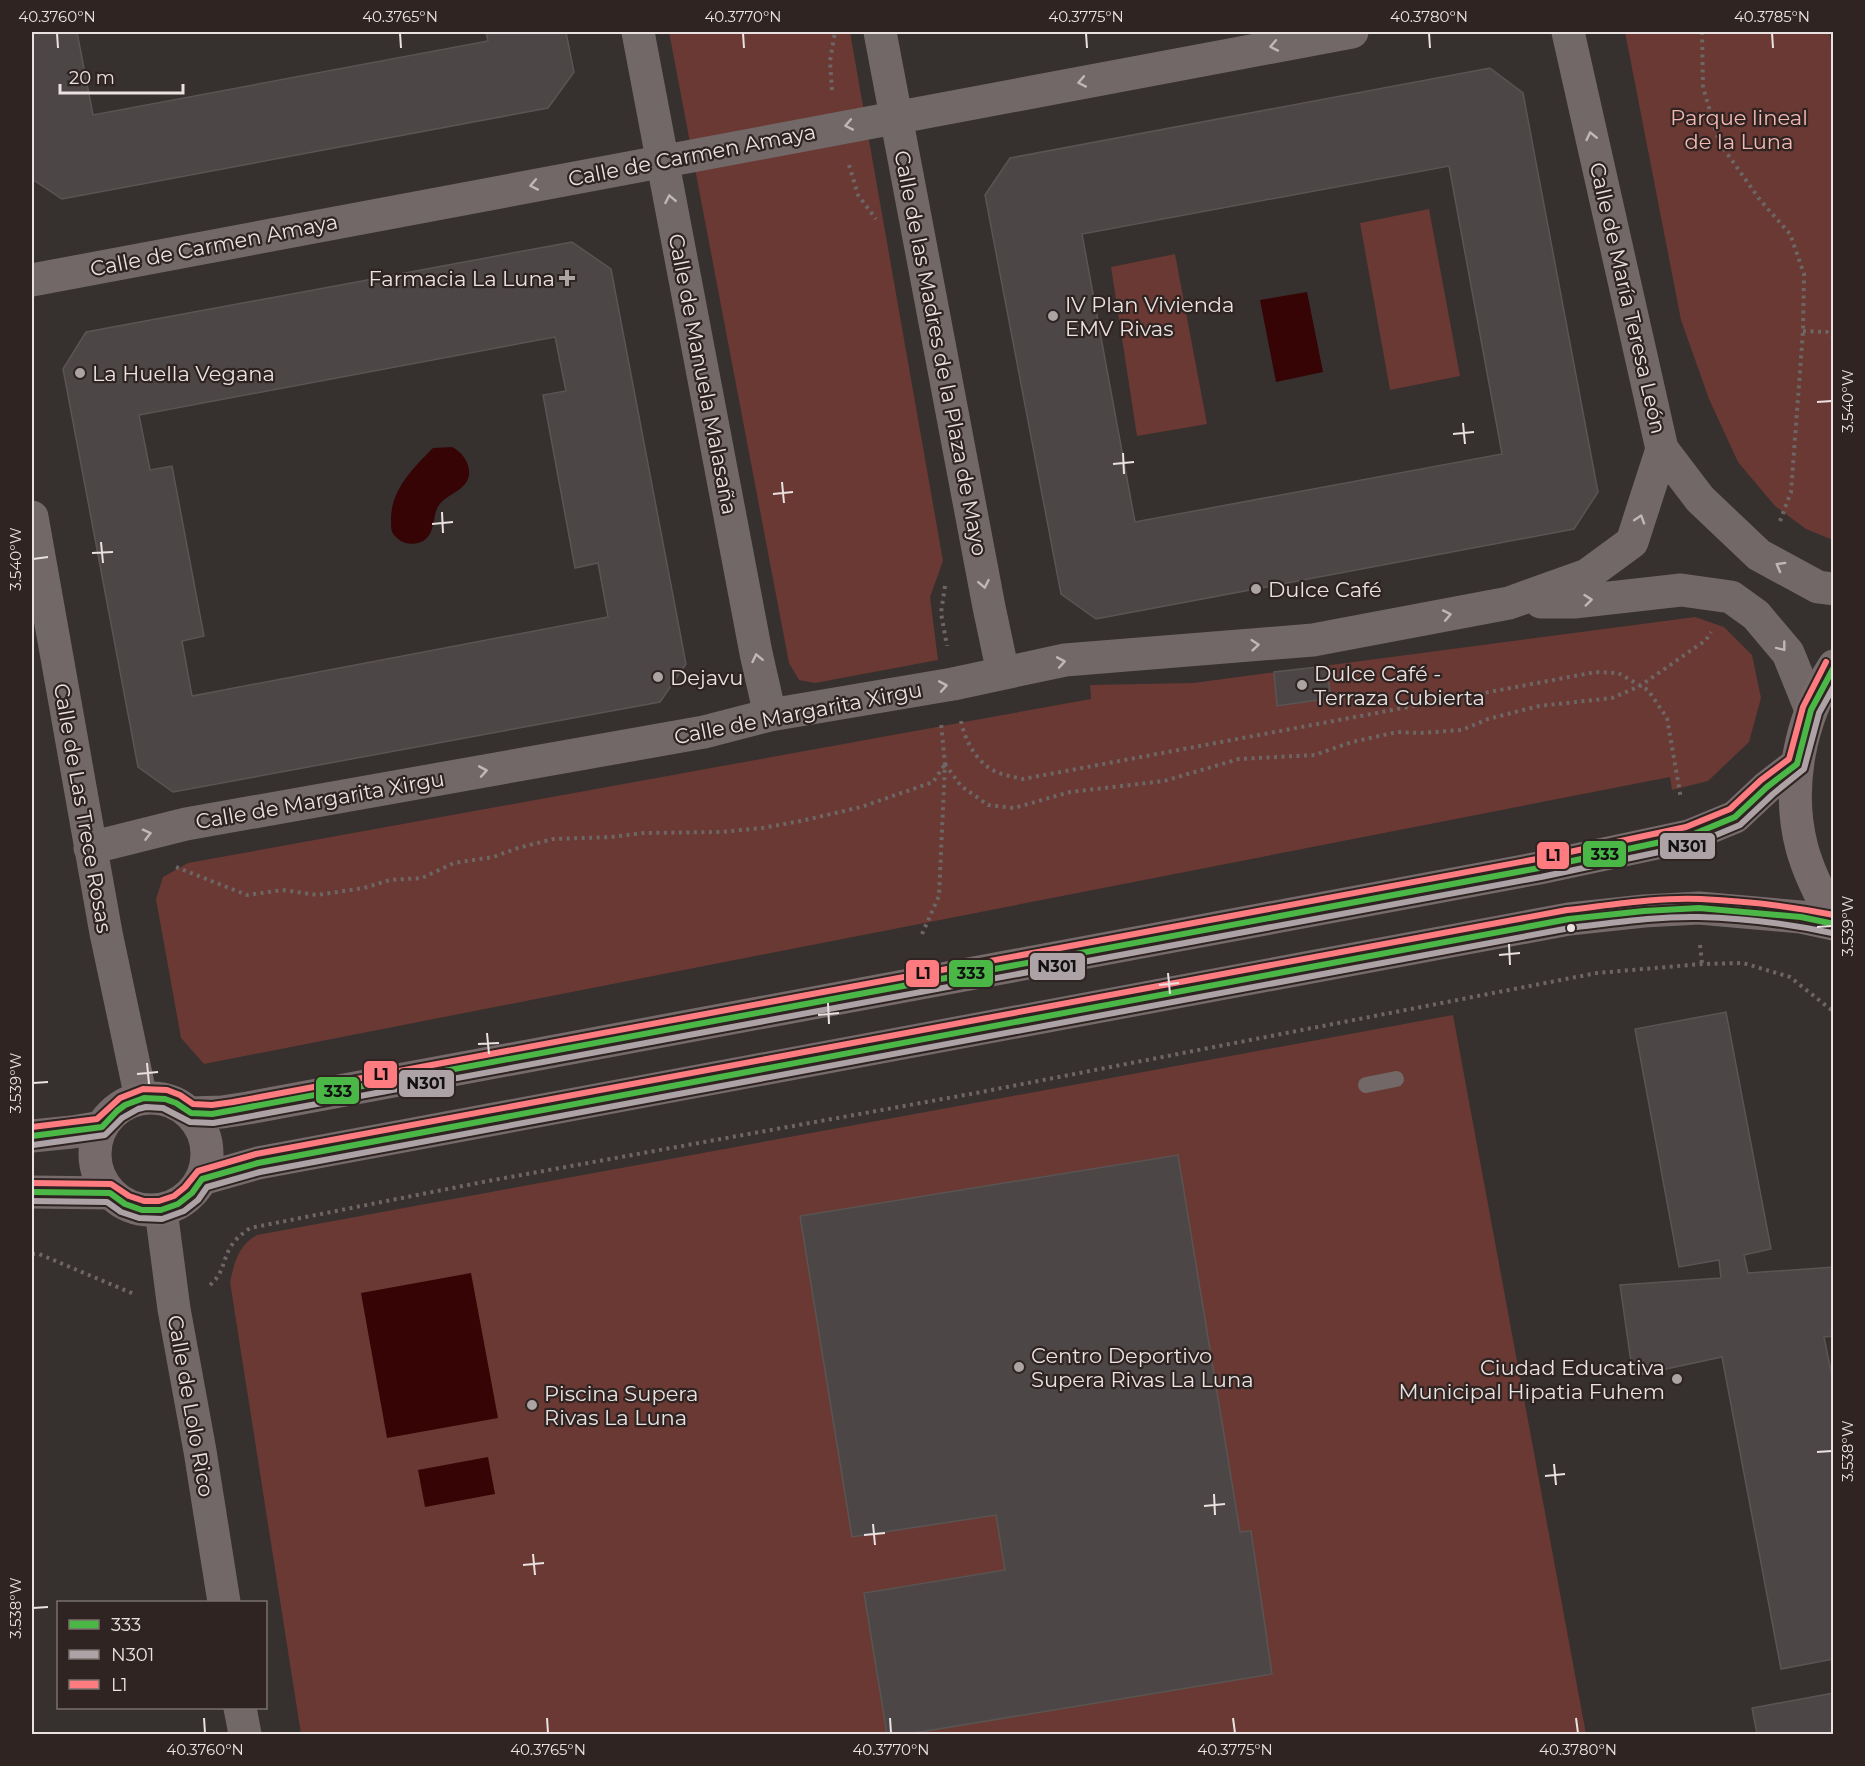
<svg xmlns="http://www.w3.org/2000/svg" width="1865" height="1766" viewBox="0 0 1865 1766" font-family="Montserrat,sans-serif">
  <style>
    .green { fill: #6a3933 }
    .water { fill: #370405 }
    .building { fill: #4c4746; stroke: #5a5453; stroke-width: 1.5; fill-rule: evenodd }
    .lines { fill: none; stroke-linecap: round; stroke-linejoin: round }
    .path { stroke: #6d6665; stroke-width: 4; stroke-dasharray: 3 4.5; stroke-linecap: butt }
    .lane { stroke: #726867; stroke-width: 16 }
    .street { stroke: #726867; stroke-width: 33 }
    .secondary { stroke: #766b6a; stroke-width: 33 }
    .bus-1-casing { stroke: #2f2422; stroke-width: 10 }
    .bus-2-casing { stroke: #2f2422; stroke-width: 10 }
    .bus-3-casing { stroke: #2f2422; stroke-width: 10 }
    .bus-1 { stroke: #4ab747; stroke-width: 6 }
    .bus-2 { stroke: #ada2a5; stroke-width: 6 }
    .bus-3 { stroke: #fe7b80; stroke-width: 6 }
    .oneway { stroke: #c0b7b6 }
    .ticks { fill: none; stroke: #eae2e1; stroke-width: 2 }
    .poi-dot { fill: #aba4a3; stroke: #2f2422; stroke-width: 2 }
    .bus-dot { fill: #eae2e1; stroke: #2f2422; stroke-width: 2 }
    .labels { text-anchor: middle; dominant-baseline: central; stroke-width: 4.5; stroke-linejoin: round; paint-order: stroke }
    .park-label { font-size: 21px; fill: #f4b8b1; stroke: #2f2422 }
    .street-label { font-size: 21px; fill: #eae2e1; stroke: #2f2422 }
    .poi-label { font-size: 21px; fill: #eae2e1; stroke: #2f2422; text-anchor: start }
    .line-badge { stroke: #2f2422; stroke-width: 2 }
    .pale-badge-label { font-size: 16px; text-anchor: middle; font-weight: bold; fill: #111 }
    .neatline { fill: none; stroke: #eae2e1; stroke-width: 2 }
    .ticks-label { font-size: 15px; text-anchor: middle; fill: #eae2e1 }
  </style>
  <rect width="100%" height="100%" fill="#36302f"/>
  <path class="green" d="M 669,32 L 850,32 L 943,561 L 930,597 L 938,660 L 815,683 L 799,680 L 789,663 Z
    M 1625,32 L 1829,32 L 1834,56 L 1833,540 L 1806,529 L 1775,506 L 1738,462 L 1709,399 L 1681,320 Z
    M 1429,209 L 1460,376 L 1390,390 L 1360,223 Z
    M 1175,254 L 1207,424 L 1137,436 L 1111,267 Z
    M 1695,617 L 1724,627 L 1752,655 L 1761,698 L 1749,742 L 1708,781 L 1672,790 L 1670,777 L 204,1064 L 181,1038 L 156,899 L 163,877 L 188,863 L 1091,699 L 1090,685 L 1193,683 Z
    M 1453,1015 L 1586,1734 L 301,1734 L 230,1282 C 235,1261 238,1246 257,1235 Z"/>
  <path class="water" d="M 1307,292 L 1323,372 L 1276,382 L 1260,300 Z
    M 452,447 C 467,454 477,476 461,488 C 454,494 445,497 439,505 C 431,517 437,538 418,543 C 411,545 402,543 397,538 C 391,533 391,529 391,521 C 390,491 413,468 433,448 Z
    M 471,1273 L 498,1418 L 387,1438 L 361,1293 Z
    M 488,1457 L 495,1494 L 425,1507 L 418,1470 Z"/>
  <path class="building" d="M 32,32 L 77,32 L 93,115 L 488,41 L 486,32 L 566,32 L 574,72 L 548,108 L 62,199 L 32,179 Z
    M 1490,68 L 1523,93 L 1598,492 L 1574,529 L 1096,619 L 1061,594 L 985,195 L 1010,158 ZM 1449,166 L 1502,454 L 1135,522 L 1082,234 Z
    M 572,242 L 611,269 L 686,664 L 660,702 L 173,792 L 138,767 L 63,369 L 86,332 ZM 555,337 L 566,391 L 543,395 L 575,568 L 598,563 L 608,617 L 192,696 L 182,641 L 204,636 L 172,466 L 150,470 L 139,415 Z
    M 1326,666 L 1331,698 L 1277,706 L 1274,672 Z
    M 1726,1012 L 1771,1249 L 1744,1255 L 1748,1273 L 1834,1267 L 1834,1336 L 1824,1337 L 1834,1386 L 1834,1659 L 1781,1669 L 1722,1357 L 1633,1376 L 1620,1285 L 1721,1278 L 1719,1260 L 1679,1267 L 1635,1029 Z
    M 1178,1155 L 1240,1532 L 1251,1531 L 1272,1674 L 908,1734 L 887,1734 L 864,1593 L 1005,1570 L 996,1515 L 852,1537 L 800,1216 Z
    M 1834,1693 L 1834,1734 L 1757,1734 L 1752,1708 Z"/>
  <g class="lines">
    <path class="path" d="M 1702,32 L 1703,87 L 1719,142 L 1760,200 L 1790,234 L 1804,274 L 1803,331 L 1791,492 L 1780,521
      M 832,90 L 830,61 L 835,32
      M 849,165 L 858,195 L 876,219
      M 1803,331 L 1827,332 L 1834,338
      M 945,586 L 941,613 L 947,646
      M 961,721 C 965,742 979,766 999,773 C 1007,776 1015,777 1023,779 L 1596,672 L 1618,673 L 1648,690 L 1667,718 L 1681,799
      M 945,764 L 961,786 L 988,805 L 1014,808 L 1070,792 L 1164,781 L 1239,759 L 1315,755 L 1352,742 L 1397,732 L 1420,733 L 1462,730 L 1488,719 L 1539,706 L 1612,698 L 1640,686 L 1706,640 L 1711,632
      M 176,867 L 247,895 L 283,890 L 317,895 L 364,888 L 390,880 L 422,878 L 454,863 L 493,857 L 518,848 L 553,839 L 611,837 L 644,833 L 721,832 L 762,828 L 801,821 L 861,807 L 933,782 L 945,764
      M 922,934 L 939,896 L 945,764 L 941,723
      M 1700,945 L 1702,964
      M 32,1254 L 39,1254 L 134,1294
      M 210,1285 C 224,1273 222,1262 230,1248 C 235,1239 242,1234 250,1228 L 488,1181 L 976,1093 L 1597,973 L 1702,964 L 1743,963 L 1790,977 L 1834,1012"/>
    <path class="lane" d="M 1366,1085 L 1396,1079"/>
    <path class="street" d="M 638,32 L 756,653 L 770,715
      M 880,32 L 989,607 L 1003,673
      M 1568,32 L 1662,449 L 1700,499 L 1759,555 L 1818,587 L 1834,589
      M 32,280 L 1352,32
      M 32,517 L 106,933 L 141,1098
      M 1541,602 L 1574,602 L 1681,590 L 1731,597 L 1756,615 L 1788,653 L 1811,710
      M 90,848 L 186,824 L 704,732 L 770,715 L 953,684 L 1065,660 L 1313,640 L 1509,603 L 1587,575 L 1632,542 L 1662,449
      M 161,1210 L 174,1309 L 200,1451 L 224,1602
      M 240,1708 L 245,1734"/>
    <path class="secondary" d="M 1834,666 C 1800,718 1786,788 1802,848 C 1809,874 1821,897 1834,920
      M95 1154a56 56 0 1 1 112 0a56 56 0 1 1-112 0Z
      M 190,1113 L 222,1112 L 248,1108 L 1539,868 L 1689,836 L 1735,817 L 1767,787 L 1797,764
      M 32,1136 L 72,1132 L 102,1127
      M 202,1179 L 258,1163 L 1569,919 L 1644,911 L 1699,908 L 1801,917 L 1834,924
      M 32,1192 L 110,1193"/>
    <defs>
      <path id="bus-1" d="M 32,1136 L 102,1127 L 117,1111 L 125,1105 L 144,1098 L 165,1099 L 176,1103 L 191,1113 L 212,1114 L 234,1110 L 1539,868 L 1689,836 L 1735,817 L 1767,787 L 1797,764 L 1811,710 L 1834,667
        M 32,1192 L 110,1193 L 125,1204 L 142,1210 L 161,1210 L 178,1204 L 192,1193 L 202,1179 L 258,1163 L 1569,919 L 1644,911 L 1699,908 L 1801,917 L 1834,924"/>
      <path id="bus-2" d="M 33,1145 L 105,1135 L 122,1118 L 138,1109 L 146,1107 L 163,1108 L 190,1122 L 213,1123 L 236,1119 L 1541,877 L 1692,845 L 1740,825 L 1773,794 L 1804,769 L 1819,713 L 1834,686
        M 32,1201 L 107,1202 L 121,1212 L 139,1218 L 162,1219 L 184,1211 L 198,1200 L 207,1187 L 260,1172 L 1570,928 C 1613,923 1656,916 1699,917 C 1743,918 1789,924 1832,933"/>
      <path id="bus-3" d="M 32,1127 L 97,1119 L 120,1098 L 143,1089 L 167,1090 L 180,1095 L 193,1104 L 212,1105 L 233,1102 L 1537,859 L 1686,827 L 1730,809 L 1761,780 L 1789,759 L 1803,707 L 1826,662
        M 32,1183 L 111,1184 L 129,1196 L 144,1201 L 159,1201 L 174,1196 L 185,1187 L 198,1171 L 256,1154 L 1567,910 C 1611,905 1657,897 1701,899 C 1745,901 1790,906 1834,915"/>
    </defs>
    <use href="#bus-1" class="bus-1-casing"/>
    <use href="#bus-2" class="bus-2-casing"/>
    <use href="#bus-3" class="bus-3-casing"/>
    <use href="#bus-1" class="bus-1"/>
    <use href="#bus-2" class="bus-2"/>
    <use href="#bus-3" class="bus-3"/>
  </g>
  <defs><path id="oneway-chevron" d="M-2-3.5L2.5 0L-2 3.5" fill="none" stroke-width="1.6" stroke-linecap="round" stroke-linejoin="round" transform="scale(1.5)"/></defs>
  <g class="oneway">
    <use href="#oneway-chevron" transform="translate(1274 46) rotate(169)"/>
    <use href="#oneway-chevron" transform="translate(1082 82) rotate(169)"/>
    <use href="#oneway-chevron" transform="translate(849 125) rotate(169)"/>
    <use href="#oneway-chevron" transform="translate(1591 136) rotate(-103)"/>
    <use href="#oneway-chevron" transform="translate(534 185) rotate(169)"/>
    <use href="#oneway-chevron" transform="translate(670 199) rotate(-101)"/>
    <use href="#oneway-chevron" transform="translate(1640 519) rotate(-72)"/>
    <use href="#oneway-chevron" transform="translate(1780 566) rotate(-151)"/>
    <use href="#oneway-chevron" transform="translate(984 584) rotate(79)"/>
    <use href="#oneway-chevron" transform="translate(1588 600) rotate(-6)"/>
    <use href="#oneway-chevron" transform="translate(1447 615) rotate(-11)"/>
    <use href="#oneway-chevron" transform="translate(1255 645) rotate(-5)"/>
    <use href="#oneway-chevron" transform="translate(1782 647) rotate(52)"/>
    <use href="#oneway-chevron" transform="translate(757 658) rotate(-102)"/>
    <use href="#oneway-chevron" transform="translate(1061 662) rotate(-10)"/>
    <use href="#oneway-chevron" transform="translate(943 686) rotate(-10)"/>
    <use href="#oneway-chevron" transform="translate(483 771) rotate(-10)"/>
    <use href="#oneway-chevron" transform="translate(147 834) rotate(-14)"/>
  </g>
  <path class="ticks" d="M 57,33 L 58,48M 400,33 L 401,48M 743,33 L 744,48M 1086,33 L 1087,48M 1429,33 L 1430,48M 1772,33 L 1773,48M 1817,402 L 1832,401M 1463,423 L 1465,444M 1453,434 L 1474,432M 1123,453 L 1124,474M 1113,464 L 1134,462M 782,482 L 784,503M 773,494 L 793,492M 442,512 L 443,533M 432,524 L 453,522M 101,542 L 103,563M 92,553 L 113,552M 33,559 L 48,557M 1817,927 L 1832,926M 1509,944 L 1510,965M 1499,955 L 1520,953M 1168,973 L 1170,994M 1159,985 L 1179,983M 828,1003 L 829,1024M 818,1015 L 839,1013M 487,1033 L 489,1054M 478,1044 L 499,1043M 147,1063 L 149,1084M 137,1074 L 158,1072M 33,1083 L 48,1082M 1817,1452 L 1832,1451M 1554,1464 L 1556,1485M 1545,1476 L 1565,1474M 1214,1494 L 1215,1515M 1204,1506 L 1225,1504M 873,1524 L 875,1545M 864,1535 L 885,1533M 533,1554 L 535,1575M 523,1565 L 544,1563M 33,1608 L 48,1607M 204,1718 L 205,1733M 547,1718 L 548,1733M 890,1718 L 891,1733M 1233,1718 L 1235,1733M 1576,1718 L 1578,1733"/>
  <g class="poi-dot">
    <path d="M564 269h6v6h6v6h-6v6h-6v-6h-6v-6h6z"/>
    <circle cx="1053" cy="316" r="6"/>
    <circle cx="80" cy="373" r="6"/>
    <circle cx="1256" cy="589" r="6"/>
    <circle cx="658" cy="677" r="6"/>
    <circle cx="1302" cy="685" r="6"/>
    <circle cx="1019" cy="1367" r="6"/>
    <circle cx="1677" cy="1379" r="6"/>
    <circle cx="532" cy="1405" r="6"/>
  </g>
  <circle class="bus-dot" cx="1571" cy="928" r="5"/>
  <g class="labels">
    <g class="park-label">
      <text x="1739" y="117">Parque lineal<tspan x="1739" dy="24">de la Luna</tspan></text>
    </g>
    <g class="street-label">
      <text transform="translate(692 155) rotate(-11)">Calle de Carmen Amaya</text>
      <text transform="translate(214 245) rotate(-11)">Calle de Carmen Amaya</text>
      <text transform="translate(1628 298) rotate(77)">Calle de María Teresa León</text>
      <text transform="translate(941 353) rotate(79)">Calle de las Madres de la Plaza de Mayo</text>
      <text transform="translate(703 374) rotate(79)">Calle de Manuela Malasaña</text>
      <text transform="translate(798 713) rotate(-11)">Calle de Margarita Xirgu</text>
      <text transform="translate(320 800) rotate(-10)">Calle de Margarita Xirgu</text>
      <text transform="translate(83 808) rotate(80)">Calle de Las Trece Rosas</text>
      <text transform="translate(191 1406) rotate(80)">Calle de Lolo Rico</text>
    </g>
    <g class="poi-label">
      <text x="555" y="278" text-anchor="end">Farmacia La Luna</text>
      <text x="1065" y="304">IV Plan Vivienda<tspan x="1065" dy="24">EMV Rivas</tspan></text>
      <text x="92" y="373">La Huella Vegana</text>
      <text x="1268" y="589">Dulce Café</text>
      <text x="1314" y="673">Dulce Café -<tspan x="1314" dy="24">Terraza Cubierta</tspan></text>
      <text x="670" y="677">Dejavu</text>
      <text x="1031" y="1355">Centro Deportivo<tspan x="1031" dy="24">Supera Rivas La Luna</tspan></text>
      <text x="1665" y="1367" text-anchor="end">Ciudad Educativa<tspan x="1665" dy="24">Municipal Hipatia Fuhem</tspan></text>
      <text x="544" y="1393">Piscina Supera<tspan x="544" dy="24">Rivas La Luna</tspan></text>
    </g>
  </g>
  <g class="line-badge">
    <rect x="1659" y="832" width="57" height="28" rx="6" fill="#ada2a5"/>
    <rect x="1582" y="840" width="45" height="28" rx="6" fill="#4ab747"/>
    <rect x="1536" y="841" width="34" height="29" rx="6" fill="#fe7b80"/>
    <rect x="1029" y="952" width="57" height="29" rx="6" fill="#ada2a5"/>
    <rect x="948" y="959" width="46" height="29" rx="6" fill="#4ab747"/>
    <rect x="905" y="959" width="35" height="29" rx="6" fill="#fe7b80"/>
    <rect x="363" y="1060" width="35" height="29" rx="6" fill="#fe7b80"/>
    <rect x="398" y="1069" width="57" height="29" rx="6" fill="#ada2a5"/>
    <rect x="315" y="1076" width="45" height="29" rx="6" fill="#4ab747"/>
  </g>
  <g class="pale-badge-label">
    <text x="1687" y="852">N301</text>
    <text x="1605" y="860">333</text>
    <text x="1553" y="861">L1</text>
    <text x="1057" y="972">N301</text>
    <text x="971" y="979">333</text>
    <text x="923" y="979">L1</text>
    <text x="381" y="1080">L1</text>
    <text x="426" y="1089">N301</text>
    <text x="338" y="1097">333</text>
  </g>
  <rect width="1865" height="1766" fill="none" stroke="#2f2422" stroke-width="66"/>
  <rect x="57" y="1601" width="210" height="108" fill="#2f2422" stroke="#7a706e" stroke-width="1.5"/>
  <rect x="69" y="1620" width="30" height="9" fill="#4ab747" stroke="#7a706e" stroke-width="1.5"/>
  <text x="111" y="1631" font-size="18" fill="#eae2e1">333</text>
  <rect x="69" y="1650" width="30" height="9" fill="#ada2a5" stroke="#7a706e" stroke-width="1.5"/>
  <text x="111" y="1661" font-size="18" fill="#eae2e1">N301</text>
  <rect x="69" y="1680" width="30" height="9" fill="#fe7b80" stroke="#7a706e" stroke-width="1.5"/>
  <text x="111" y="1691" font-size="18" fill="#eae2e1">L1</text>
  <path d="M60 84v9h123v-9" fill="none" stroke="#eae2e1" stroke-width="3"/>
  <text x="69" y="84" font-size="18" fill="#eae2e1" stroke="#2f2422" stroke-width="4.5" paint-order="stroke">20 m</text>
  <rect x="33" y="33" width="1799" height="1700" class="neatline"/>
  <g class="ticks-label">
    <text x="57" y="22">40.3760°N</text>
    <text x="400" y="22">40.3765°N</text>
    <text x="743" y="22">40.3770°N</text>
    <text x="1086" y="22">40.3775°N</text>
    <text x="1429" y="22">40.3780°N</text>
    <text x="1772" y="22">40.3785°N</text>
    <text transform="translate(1848 401) rotate(-90)" y="5">3.540°W</text>
    <text transform="translate(16 559) rotate(-90)" y="5">3.540°W</text>
    <text transform="translate(1848 926) rotate(-90)" y="5">3.539°W</text>
    <text transform="translate(16 1083) rotate(-90)" y="5">3.539°W</text>
    <text transform="translate(1848 1451) rotate(-90)" y="5">3.538°W</text>
    <text transform="translate(16 1608) rotate(-90)" y="5">3.538°W</text>
    <text x="205" y="1755">40.3760°N</text>
    <text x="548" y="1755">40.3765°N</text>
    <text x="891" y="1755">40.3770°N</text>
    <text x="1235" y="1755">40.3775°N</text>
    <text x="1578" y="1755">40.3780°N</text>
  </g>
</svg>
